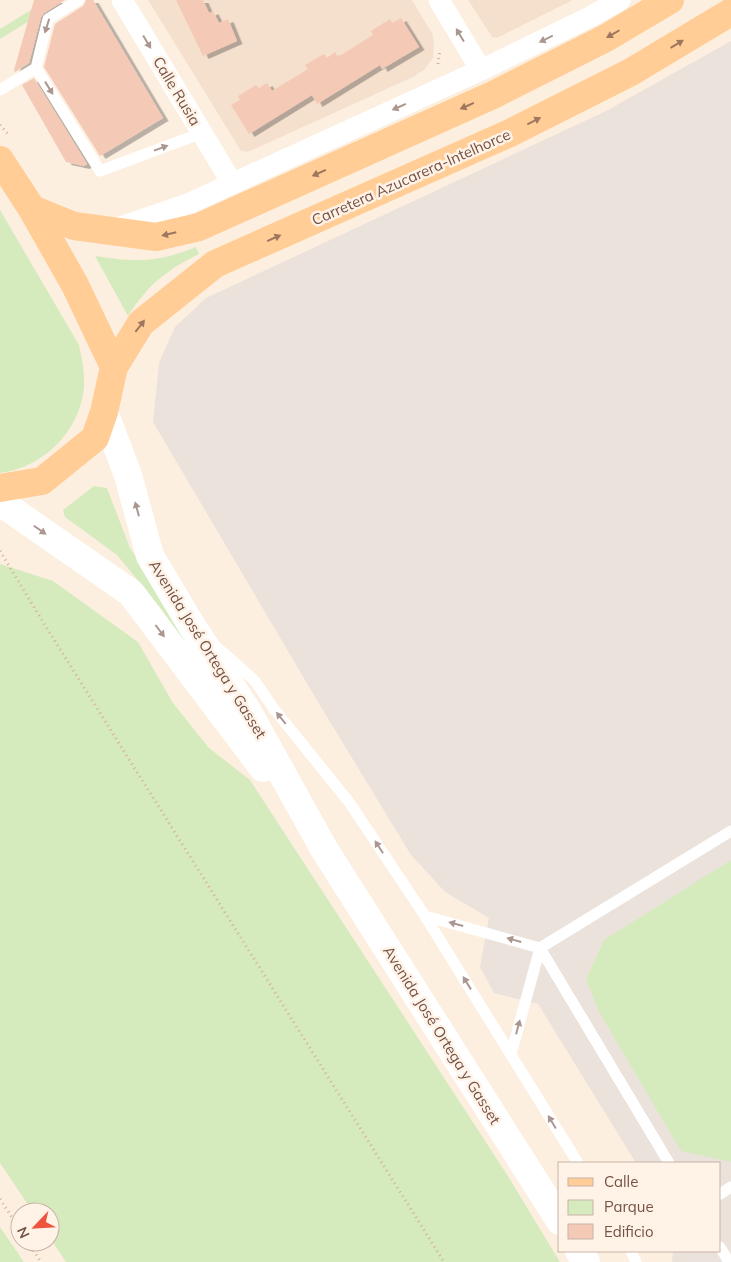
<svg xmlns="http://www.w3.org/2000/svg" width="731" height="1262" viewBox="0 0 731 1262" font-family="Mulish,sans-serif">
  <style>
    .residential { fill: #f5e0ce }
    .industrial { fill: #ebe2dc }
    .green { fill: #d5ebbe }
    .building { fill: #f4c9b6; filter: url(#shadow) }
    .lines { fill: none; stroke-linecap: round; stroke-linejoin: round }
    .path { stroke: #d8ac9a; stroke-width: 3; stroke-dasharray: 1 4; stroke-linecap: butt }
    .lane { stroke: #fff; stroke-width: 11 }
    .street { stroke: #fff; stroke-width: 21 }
    .secondary { stroke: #fff; stroke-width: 28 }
    .primary { stroke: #ffcd95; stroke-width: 28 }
    .oneway { fill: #ac9790 }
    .oneway2 { fill: #9e775e }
    .labels { text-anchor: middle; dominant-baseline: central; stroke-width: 5; stroke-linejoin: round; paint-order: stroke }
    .street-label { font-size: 15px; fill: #755246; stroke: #fff3e7 }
  </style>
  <defs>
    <filter id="shadow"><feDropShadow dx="5.5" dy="3" stdDeviation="0" flood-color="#0004"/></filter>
  </defs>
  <rect width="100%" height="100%" fill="#fdefe0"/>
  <path class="residential" d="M 148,0 L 412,0 L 433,35 L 434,47 L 433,58 L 424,70 L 413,77 L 248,152 L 241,151 Z
    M 468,0 L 573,0 L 497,38 L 492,37 Z"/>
  <path class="industrial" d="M 731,41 L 731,1262 L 672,1262 L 673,1251 L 720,1251 L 720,1163 L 636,1163 L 538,1004 L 494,993 L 480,967 L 489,918 L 445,892 L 411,855 L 318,702 L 153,422 L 159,363 L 175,327 L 206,298 L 606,111 Z"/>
  <path class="green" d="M 47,0 L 63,0 L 0,39 L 0,29 Z
    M 0,210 L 79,345 C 82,359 85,373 84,388 C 79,432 44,467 0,473 Z
    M 196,247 L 199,254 C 165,271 149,284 128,316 L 95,256 C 135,262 157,263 196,247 Z
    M 94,486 L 107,488 L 130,548 L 165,602 L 220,692 L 158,605 L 117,555 L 65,517 L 63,510 Z
    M 0,564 L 53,581 L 138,642 L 173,703 L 209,748 L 250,780 L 506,1173 L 560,1262 L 66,1262 L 50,1238 L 50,1212 L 33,1212 L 0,1163 Z
    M 731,860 L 731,1162 L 681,1151 L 598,1010 L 586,979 L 604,940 Z
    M 0,1227 L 24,1262 L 0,1262 Z"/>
  <path class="building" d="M 34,0 L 65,0 L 44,13 L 41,17 L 29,63 L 15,72 L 14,70 Z
    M 86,0 L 93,0 L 163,118 L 100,156 L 44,67 L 55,24 L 83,6 Z
    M 176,0 L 203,0 L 209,13 L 213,11 L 219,23 L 228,19 L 237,41 L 203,56 Z
    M 401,18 L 419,47 L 382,69 L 380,65 L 317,104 L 312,95 L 249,134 L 231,105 L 240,100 L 238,96 L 256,85 L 259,88 L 267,83 L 272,91 L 308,69 L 305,65 L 324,54 L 327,58 L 335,52 L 338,57 L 373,35 L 371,31 L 390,19 L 392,23 Z
    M 34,78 L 87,164 L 84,166 L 66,162 L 22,85 Z"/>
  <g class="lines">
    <path class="path" d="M 438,64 L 440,50
      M 0,125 L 9,135
      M 0,551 L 43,622 L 444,1262
      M 0,1199 L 20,1230
      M 28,1242 L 41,1262"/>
    <path class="lane" d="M 36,68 L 48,19 L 79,0
      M 0,90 L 36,68 L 100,171 L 202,133
      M 218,648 L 255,681 L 274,709 L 349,802 L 425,916 L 578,1163
      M 425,916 L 540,948 L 511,1054
      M 669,1163 L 540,948 L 731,831
      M 720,1194 L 731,1187
      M 720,1247 L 729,1262
      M 631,1251 L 636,1262"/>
    <path class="street" d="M 122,0 L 232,183
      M 439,0 L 481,70
      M 112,230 L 188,204 L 481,70 L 590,17 L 620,0"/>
    <path class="secondary" d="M 104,412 L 128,475 L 150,556 L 190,623 L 248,712 L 324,849 L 560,1221
      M 0,502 L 131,593 L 263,768
      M 579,1251 L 586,1262"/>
    <path class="primary" d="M 0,160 L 32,209 L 75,285 L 114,367
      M 32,209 L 74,226 L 156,237 L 199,227 L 493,95 L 606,38 L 670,0
      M 0,488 L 42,481 L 95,438 L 104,412 L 114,367 L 141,323 L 215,264 L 510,133 L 631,72 L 731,12"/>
  </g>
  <defs><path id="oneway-solid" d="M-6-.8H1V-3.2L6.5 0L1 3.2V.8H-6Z" transform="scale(1.25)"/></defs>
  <g class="oneway">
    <use href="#oneway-solid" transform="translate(47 26) rotate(107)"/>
    <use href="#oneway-solid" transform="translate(460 35) rotate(-121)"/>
    <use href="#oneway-solid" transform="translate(546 39) rotate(154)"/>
    <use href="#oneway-solid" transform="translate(147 42) rotate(59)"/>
    <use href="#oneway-solid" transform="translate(49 88) rotate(58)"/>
    <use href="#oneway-solid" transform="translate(399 107) rotate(156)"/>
    <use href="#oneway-solid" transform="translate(161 148) rotate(-20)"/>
    <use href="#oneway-solid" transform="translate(137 509) rotate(-105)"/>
    <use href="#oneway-solid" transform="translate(40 530) rotate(35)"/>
    <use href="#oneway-solid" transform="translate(160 631) rotate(53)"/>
    <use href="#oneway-solid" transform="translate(281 718) rotate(-129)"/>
    <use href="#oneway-solid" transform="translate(379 847) rotate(-123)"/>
    <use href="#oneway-solid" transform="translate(456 924) rotate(-165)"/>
    <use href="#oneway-solid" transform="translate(514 940) rotate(-164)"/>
    <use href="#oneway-solid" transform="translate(467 983) rotate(-122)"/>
    <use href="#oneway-solid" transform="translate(518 1027) rotate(-75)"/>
    <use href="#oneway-solid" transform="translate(552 1122) rotate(-121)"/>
  </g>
  <g class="oneway2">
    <use href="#oneway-solid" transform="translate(613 34) rotate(150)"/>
    <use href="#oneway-solid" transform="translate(677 44) rotate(-31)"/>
    <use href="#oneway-solid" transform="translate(467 106) rotate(156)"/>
    <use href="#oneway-solid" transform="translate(534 121) rotate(-27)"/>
    <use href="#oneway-solid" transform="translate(319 173) rotate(156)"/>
    <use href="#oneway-solid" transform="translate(169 234) rotate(167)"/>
    <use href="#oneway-solid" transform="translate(274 238) rotate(-24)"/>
    <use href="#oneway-solid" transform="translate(140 326) rotate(-52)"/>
  </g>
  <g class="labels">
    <g class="street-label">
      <text transform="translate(177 91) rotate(59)">Calle Rusia</text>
      <text transform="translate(411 177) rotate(-24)">Carretera Azucarera-Intelhorce</text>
      <text transform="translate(208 649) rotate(58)">Avenida José Ortega y Gasset</text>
      <text transform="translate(442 1035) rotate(58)">Avenida José Ortega y Gasset</text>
    </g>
  </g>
  <rect x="558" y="1162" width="162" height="90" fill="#fff3e7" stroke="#c8b3a7"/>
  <rect x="568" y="1178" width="25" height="8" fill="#ffcd95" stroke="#c8b3a7"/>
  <text x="604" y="1187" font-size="15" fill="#755246">Calle</text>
  <rect x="568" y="1200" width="25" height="15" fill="#d5ebbe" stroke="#c8b3a7"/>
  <text x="604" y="1212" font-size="15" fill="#755246">Parque</text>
  <rect x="568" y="1224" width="25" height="15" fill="#f4c9b6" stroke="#c8b3a7"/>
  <text x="604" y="1237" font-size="15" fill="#755246">Edificio</text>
  <g transform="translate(35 1227) rotate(245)"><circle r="24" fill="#fff3e7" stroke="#c8b3a7"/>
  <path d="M0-4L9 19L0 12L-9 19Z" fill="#ee543e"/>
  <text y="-8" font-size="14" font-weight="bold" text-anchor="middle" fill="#755246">N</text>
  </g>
</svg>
